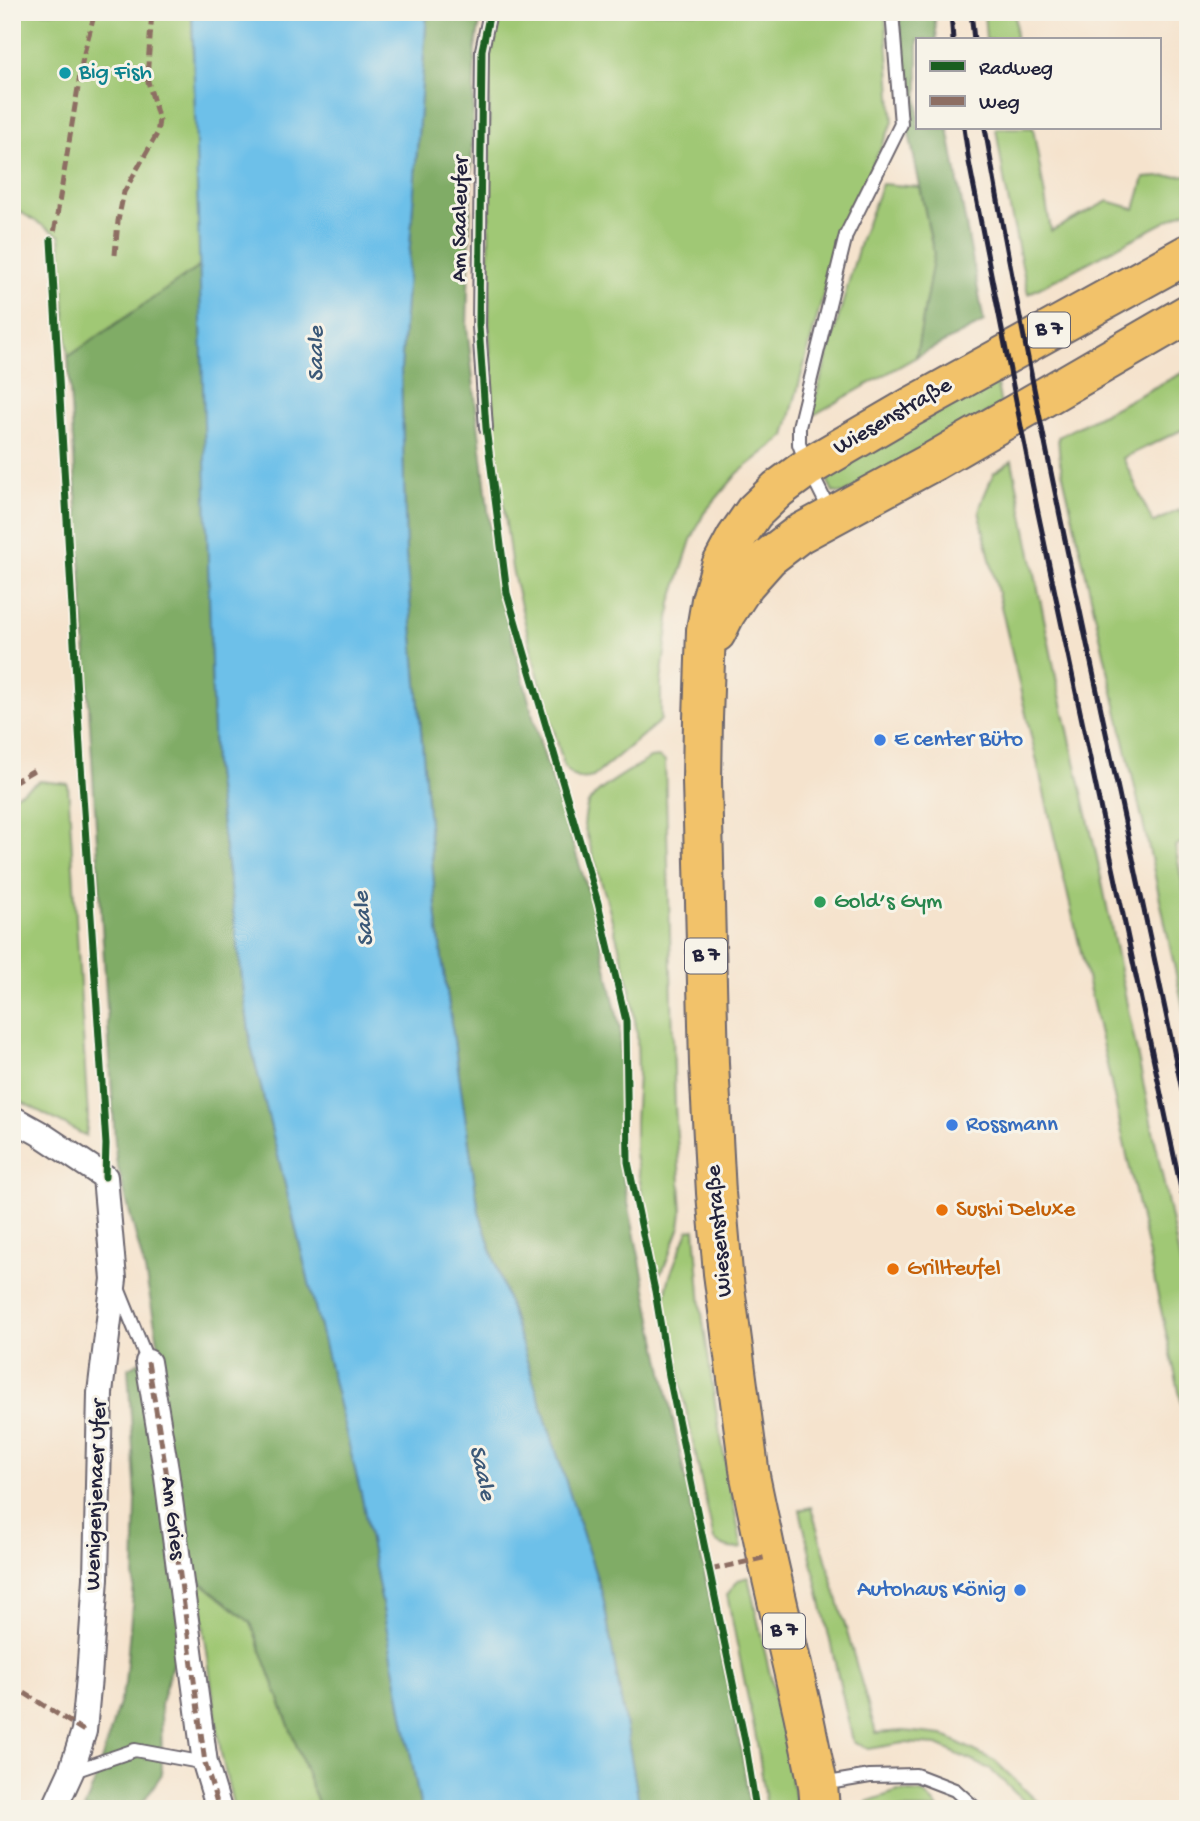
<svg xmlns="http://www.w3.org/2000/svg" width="1200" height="1821" viewBox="0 0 1200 1821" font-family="'Gochi Hand',sans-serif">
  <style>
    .green { fill: #a0c874; stroke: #617558; stroke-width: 2 }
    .forest { fill: #80ac66; stroke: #516750; stroke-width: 2 }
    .water { fill: #6dc0e9; stroke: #487192; stroke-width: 2 }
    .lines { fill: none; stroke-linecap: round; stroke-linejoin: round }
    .lane-casing { stroke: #6c666e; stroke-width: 16 }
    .street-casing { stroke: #6c666e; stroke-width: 28 }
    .primary-casing { stroke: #6c666e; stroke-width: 42 }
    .lane { stroke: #fff; stroke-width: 12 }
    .street { stroke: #fff; stroke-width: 24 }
    .primary { stroke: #f2c26a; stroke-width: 38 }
    .rail { stroke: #22223b; stroke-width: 5 }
    .quiet { stroke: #8d6e63; stroke-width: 5; stroke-dasharray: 10 5; stroke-linecap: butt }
    .cycleway-casing { stroke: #f7f3e8; stroke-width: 11 }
    .cycleway { stroke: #1b5e20; stroke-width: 7 }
    .culture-dot { fill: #0f9aa8; stroke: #f7f3e8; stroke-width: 2.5 }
    .shop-dot { fill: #3f7fe0; stroke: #f7f3e8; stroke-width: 2.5 }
    .leisure-dot { fill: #2e9e5b; stroke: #f7f3e8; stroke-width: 2.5 }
    .food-dot { fill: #e8710a; stroke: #f7f3e8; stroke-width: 2.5 }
    .labels { text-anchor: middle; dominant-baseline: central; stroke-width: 6; stroke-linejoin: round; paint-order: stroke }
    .shield { fill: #f7f3e8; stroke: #62616f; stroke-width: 2 }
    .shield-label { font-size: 21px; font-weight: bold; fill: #22223b }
    .culture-label { font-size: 23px; fill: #0d838f; stroke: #f7f3e8; text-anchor: start }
    .street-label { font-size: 23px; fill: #22223b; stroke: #f7f3e8 }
    .shop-label { font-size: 23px; fill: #366cbe; stroke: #f7f3e8; text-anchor: start }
    .leisure-label { font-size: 23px; fill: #27864d; stroke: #f7f3e8; text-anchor: start }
    .food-label { font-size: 23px; fill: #c56008; stroke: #f7f3e8; text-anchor: start }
    .water-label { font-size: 24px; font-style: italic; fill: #3c5978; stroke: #f7f3e8 }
  </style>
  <rect width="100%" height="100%" fill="#f7f3e8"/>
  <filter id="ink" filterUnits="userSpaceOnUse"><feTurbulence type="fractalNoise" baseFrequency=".0143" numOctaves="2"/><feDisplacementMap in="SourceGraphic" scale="14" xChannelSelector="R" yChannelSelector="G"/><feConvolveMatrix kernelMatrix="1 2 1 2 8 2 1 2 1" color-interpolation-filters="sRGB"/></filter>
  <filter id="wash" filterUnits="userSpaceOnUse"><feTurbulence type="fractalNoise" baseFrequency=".00686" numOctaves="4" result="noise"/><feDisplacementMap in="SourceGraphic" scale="28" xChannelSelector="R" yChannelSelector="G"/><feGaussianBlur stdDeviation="1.57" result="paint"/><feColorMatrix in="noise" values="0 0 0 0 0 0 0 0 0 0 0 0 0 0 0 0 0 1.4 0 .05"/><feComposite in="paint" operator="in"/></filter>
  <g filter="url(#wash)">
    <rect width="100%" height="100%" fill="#f5e3cd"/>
    <path class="green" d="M 12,12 L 192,12 L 200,266 L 68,357 L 60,236 L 12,207 Z
      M 497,12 L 885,12 L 893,122 L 840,233 L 785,436 L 738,473 L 704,513 L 691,540 L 671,603 L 661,683 L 661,720 L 593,777 C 578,781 573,778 564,766 L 535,664 L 512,569 L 493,427 L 489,327 L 489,51 Z
      M 984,12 L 1015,12 L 1016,40 L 986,40 Z
      M 996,128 L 1033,128 L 1051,231 L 1108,201 L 1135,209 L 1144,178 L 1188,175 L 1188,210 L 1028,294 L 1005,185 Z
      M 882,184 L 920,187 L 934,254 L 916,357 L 810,417 L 861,239 Z
      M 1188,370 L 1188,427 L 1123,458 L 1153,523 L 1179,510 L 1188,528 L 1188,744 L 1182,747 L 1188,759 L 1188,839 L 1175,846 L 1188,912 L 1188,1030 L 1150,853 L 1060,462 L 1058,437 Z
      M 996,380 L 1001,405 L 843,494 L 833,492 L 828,482 L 830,472 Z
      M 1012,461 L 1057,682 L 1097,858 L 1188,1301 L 1188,1440 L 1186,1423 L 1105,1056 L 979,511 L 984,496 L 994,473 Z
      M 658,757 L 665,761 L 675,1106 L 682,1212 L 680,1227 L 663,1270 L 660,1273 L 657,1271 L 635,1155 L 635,1120 L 638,1075 L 637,1034 L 630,988 L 605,894 L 584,826 C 585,818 585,811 588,804 C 595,789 635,768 650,758 Z
      M 40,781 L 68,784 L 88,1118 L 86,1136 L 12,1097 L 12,797 Z
      M 695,1229 L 701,1307 L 718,1423 L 742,1548 C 730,1550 723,1547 714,1540 L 665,1312 C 663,1283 678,1257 688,1230 Z
      M 811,1507 L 876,1733 L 904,1731 L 943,1735 L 995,1761 L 1045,1809 L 1032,1809 L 990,1769 L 937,1745 L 903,1743 L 868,1749 L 853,1741 L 800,1510 Z
      M 748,1577 L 783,1732 L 797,1809 L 767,1809 L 757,1743 L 727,1595 L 738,1580 Z
      M 197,1579 L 251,1623 L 320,1809 L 234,1809 L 221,1754 Z
      M 898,1791 L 923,1793 L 939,1809 L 866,1809 L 866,1802 Z"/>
    <path class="forest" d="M 427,12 L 482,12 L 475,49 L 467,327 L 496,578 L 541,746 L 590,897 L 620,1028 L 620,1164 L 741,1748 L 750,1809 L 640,1809 L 603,1597 L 479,1212 L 438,930 L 406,554 L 401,369 Z
      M 899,12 L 934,12 L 937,40 L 918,40 L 918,128 L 948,128 L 984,322 L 916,357 L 934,254 L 907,123 Z
      M 200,266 L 214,765 L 251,1046 L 362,1498 L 421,1809 L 320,1809 L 251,1623 L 197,1579 L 161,1703 L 162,1774 L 138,1809 L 84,1809 L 95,1781 L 125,1684 L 134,1583 L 136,1499 L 128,1368 L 160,1352 L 145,1271 L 116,1160 L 68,357 Z"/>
    <path class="water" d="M 192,12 L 427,12 L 401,369 L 406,554 L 438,931 L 479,1212 L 603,1597 L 640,1809 L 421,1809 L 362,1498 L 251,1046 L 214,765 Z"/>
  </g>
  <g filter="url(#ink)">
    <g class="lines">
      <defs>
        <path id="lane" d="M 486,428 L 479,326 L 482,50 L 490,12
          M 831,513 L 808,467 L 799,444 L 799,427 L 846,235 L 901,124 L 892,12
          M 118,1288 L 148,1362
          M 71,1772 L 135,1750 L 205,1763
          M 822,1784 L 870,1776 L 916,1775 L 955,1790 L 976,1809"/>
        <path id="street" d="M 12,1118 L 39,1133 L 105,1177 L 114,1279 L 100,1393 L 96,1578 L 89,1677 L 84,1731 L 71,1772 L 54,1809
          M 148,1362 L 166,1470 L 205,1763 L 219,1809"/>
        <path id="primary" d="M 716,633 L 726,613 L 745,584 L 769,557 L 799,534 L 934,461 L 1188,314
          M 820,1809 L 818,1785 L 803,1713 L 767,1557 L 750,1476 L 723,1273 L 716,1193 L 709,1064 L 702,781 L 703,719 L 706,630 L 711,600 L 721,566 L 736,538 L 754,512 L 778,489 L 808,467 L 911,407 L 1188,254"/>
      </defs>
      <use href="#lane" class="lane-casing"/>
      <use href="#street" class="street-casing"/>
      <use href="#primary" class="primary-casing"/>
      <use href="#lane" class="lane"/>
      <use href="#street" class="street"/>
      <use href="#primary" class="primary"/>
      <path class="rail" d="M 951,12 L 953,40
        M 971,12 L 974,40
        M 964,128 L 969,162 L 1037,508 L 1188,1222
        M 985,128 C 1043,460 1120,789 1188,1119"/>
      <path class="quiet" d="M 52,246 L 83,57 L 95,12
        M 115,255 L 118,221 L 124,192 L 157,134 L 159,120 L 147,78 L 152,12
        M 12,783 L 36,769
        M 148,1362 L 166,1470 L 205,1763 L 219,1809
        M 710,1570 L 767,1557
        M 12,1685 L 84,1731"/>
      <defs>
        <path id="cycleway" d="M 490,12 L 482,50 L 479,326 L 486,428 L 507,593 L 598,903 L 626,1021 L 628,1162 L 655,1291 L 669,1376 L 746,1746 L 756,1809
          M 51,240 L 81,765 L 106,1144 L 105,1177"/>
      </defs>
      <use href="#cycleway" class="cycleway-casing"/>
      <use href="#cycleway" class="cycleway"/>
    </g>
  </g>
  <circle class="culture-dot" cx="65" cy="73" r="7"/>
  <g class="shop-dot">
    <circle cx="880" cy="740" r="7"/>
    <circle cx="952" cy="1125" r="7"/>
    <circle cx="1020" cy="1590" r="7"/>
  </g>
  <circle class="leisure-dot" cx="820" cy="902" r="7"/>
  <g class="food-dot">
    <circle cx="942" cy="1210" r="7"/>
    <circle cx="893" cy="1269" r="7"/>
  </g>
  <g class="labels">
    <g class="shield">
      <rect x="1028" y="312.5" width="42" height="35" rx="5"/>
      <rect x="685" y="938.5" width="42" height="35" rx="5"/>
      <rect x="763" y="1613.5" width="42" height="35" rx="5"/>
    </g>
    <g class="shield-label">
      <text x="1049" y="330">B 7</text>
      <text x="706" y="956">B 7</text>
      <text x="784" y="1631">B 7</text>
    </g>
    <g class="culture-label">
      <text x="79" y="73">Big Fish</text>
    </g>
    <g class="street-label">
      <text transform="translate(461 219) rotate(-89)">Am Saaleufer</text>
      <text transform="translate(893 417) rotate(-30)">Wiesenstraße</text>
      <text transform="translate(720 1231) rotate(-95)">Wiesenstraße</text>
      <text transform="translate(97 1495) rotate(-88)">Wenigenjenaer Ufer</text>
      <text transform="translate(172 1518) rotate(83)">Am Gries</text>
    </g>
    <g class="shop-label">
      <text x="894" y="740">E center Büto</text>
      <text x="966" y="1125">Rossmann</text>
      <text x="1006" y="1590" text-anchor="end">Autohaus König</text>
    </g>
    <g class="leisure-label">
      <text x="834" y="902">Gold’s Gym</text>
    </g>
    <g class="food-label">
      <text x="956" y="1210">Sushi Deluxe</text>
      <text x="907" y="1269">Grillteufel</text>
    </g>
    <g class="water-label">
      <text transform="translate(317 354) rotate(-90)">Saale</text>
      <text transform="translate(365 919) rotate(-96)">Saale</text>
      <text transform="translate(481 1473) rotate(77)">Saale</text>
    </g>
  </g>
  <rect width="1200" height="1821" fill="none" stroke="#f7f3e8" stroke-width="42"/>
  <rect x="916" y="38" width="245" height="91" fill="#f7f3e8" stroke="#a29fa3" stroke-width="2"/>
  <rect x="930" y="61" width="35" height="10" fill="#1b5e20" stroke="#a29fa3" stroke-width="2"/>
  <text x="979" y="74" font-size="21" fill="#22223b">Radweg</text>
  <rect x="930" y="96" width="35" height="10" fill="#8d6e63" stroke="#a29fa3" stroke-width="2"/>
  <text x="979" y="108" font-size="21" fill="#22223b">Weg</text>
</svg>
